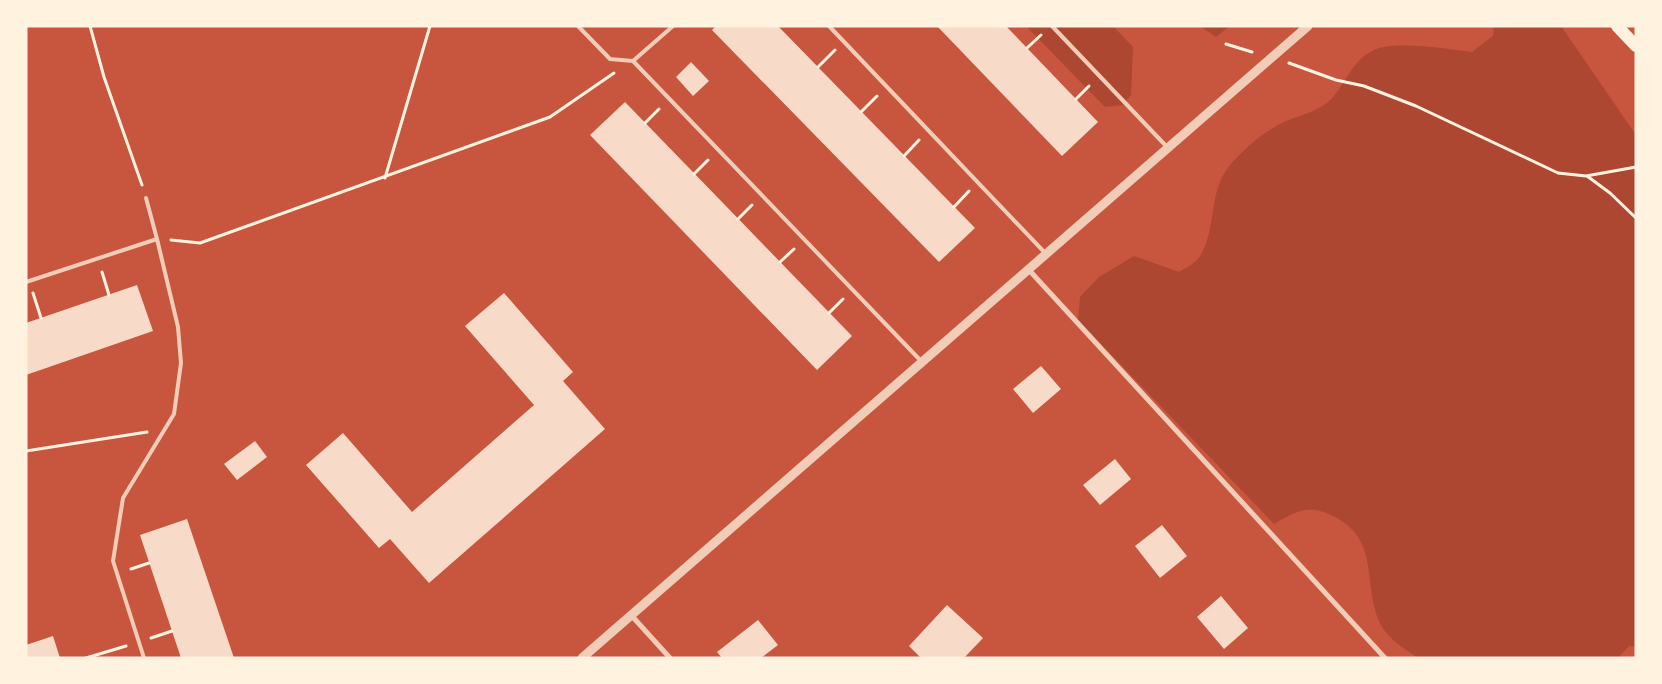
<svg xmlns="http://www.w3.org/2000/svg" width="1662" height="684" viewBox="0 0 1662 684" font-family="'Sofia Sans Condensed',sans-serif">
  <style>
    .green { fill: #ae4732 }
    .building { fill: #f7dbc8 }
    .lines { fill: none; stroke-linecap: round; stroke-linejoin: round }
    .path { stroke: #fff3e0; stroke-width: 3 }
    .service { stroke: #f1ccb7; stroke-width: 4 }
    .minor { stroke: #f1ccb7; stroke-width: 5 }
    .tertiary { stroke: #f1ccb7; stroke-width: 9 }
    .primary { stroke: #fff3e0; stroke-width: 12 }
  </style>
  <rect width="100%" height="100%" fill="#c8553d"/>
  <path class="green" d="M 1026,26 L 1113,26 L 1133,47 L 1131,95 L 1123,105 L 1105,107 Z
    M 1200,26 L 1230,26 L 1216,37 Z
    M 1494,26 L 1561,26 L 1636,135 L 1636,647 L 1629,646 L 1618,658 L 1418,658 C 1405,649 1388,639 1381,625 C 1361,585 1382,540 1333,516 C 1309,504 1296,511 1274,524 L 1078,320 L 1080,297 L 1099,277 L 1134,256 L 1179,272 C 1185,268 1194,264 1198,259 C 1216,235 1209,197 1225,172 C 1236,155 1264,131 1282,123 C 1297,116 1313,113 1327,103 C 1345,88 1349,62 1374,50 C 1393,40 1450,49 1472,52 L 1493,36 Z"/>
  <path class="building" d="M 716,26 L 778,26 L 975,228 L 939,262 L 712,30 Z
    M 937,26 L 1006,26 L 1098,122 L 1062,156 Z
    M 691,62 L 709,81 L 693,96 L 676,77 Z
    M 625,102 L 852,336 L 817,370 L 590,135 Z
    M 137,285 L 153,331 L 26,375 L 26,323 Z
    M 504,293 L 573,372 L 563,381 L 605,429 L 429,583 L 390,539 L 379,548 L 306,465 L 343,433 L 412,512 L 534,405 L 465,326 Z
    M 1041,366 L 1061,389 L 1033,413 L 1013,389 Z
    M 255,441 L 267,457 L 237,480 L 224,464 Z
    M 1115,459 L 1131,479 L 1100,505 L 1083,485 Z
    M 187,519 L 234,658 L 181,658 L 140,535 Z
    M 1162,525 L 1187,556 L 1160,578 L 1135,546 Z
    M 1221,596 L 1248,628 L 1224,649 L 1197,617 Z
    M 947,605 L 983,638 L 964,658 L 921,658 L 909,646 Z
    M 758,620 L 778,645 L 761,658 L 722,658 L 717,652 Z
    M 53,636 L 60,658 L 26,658 L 26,645 Z"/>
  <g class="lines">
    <path class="path" d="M 90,26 L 104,77 L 142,185
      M 1226,44 L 1252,52
      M 1027,48 L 1041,35
      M 1289,63 L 1336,80 L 1364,86 L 1416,106 L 1558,173 L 1586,176 L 1636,167
      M 818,67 L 835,50
      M 1076,99 L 1089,86
      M 861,112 L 877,96
      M 645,123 L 659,109
      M 904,156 L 919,140
      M 694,174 L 708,160
      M 1587,176 L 1610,193 L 1636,218
      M 385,178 L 430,26
      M 954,207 L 969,191
      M 738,219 L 752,205
      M 171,240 L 200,243 L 550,117 L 614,73
      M 780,262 L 794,249
      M 102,272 L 109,295
      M 33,293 L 41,318
      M 829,313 L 843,299
      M 26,451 L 147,432
      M 131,569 L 149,563
      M 151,638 L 172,631
      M 86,658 L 126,646"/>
    <path class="service" d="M 578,26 L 610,59 L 633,61 L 921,361
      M 829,26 L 1047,255
      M 1052,26 L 1168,148
      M 633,61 L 673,26
      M 146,198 L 157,239
      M 26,282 L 157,239 L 178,327 L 181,363 L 174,414 L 123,498 L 113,561 L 144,658"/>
    <path class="minor" d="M 1029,270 L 1385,658
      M 631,615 L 670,658"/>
    <path class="tertiary" d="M 582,658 L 1308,26"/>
    <path class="primary" d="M 1617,26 L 1636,46"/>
  </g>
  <rect width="1662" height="684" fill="none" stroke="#fff3e0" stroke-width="55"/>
</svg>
